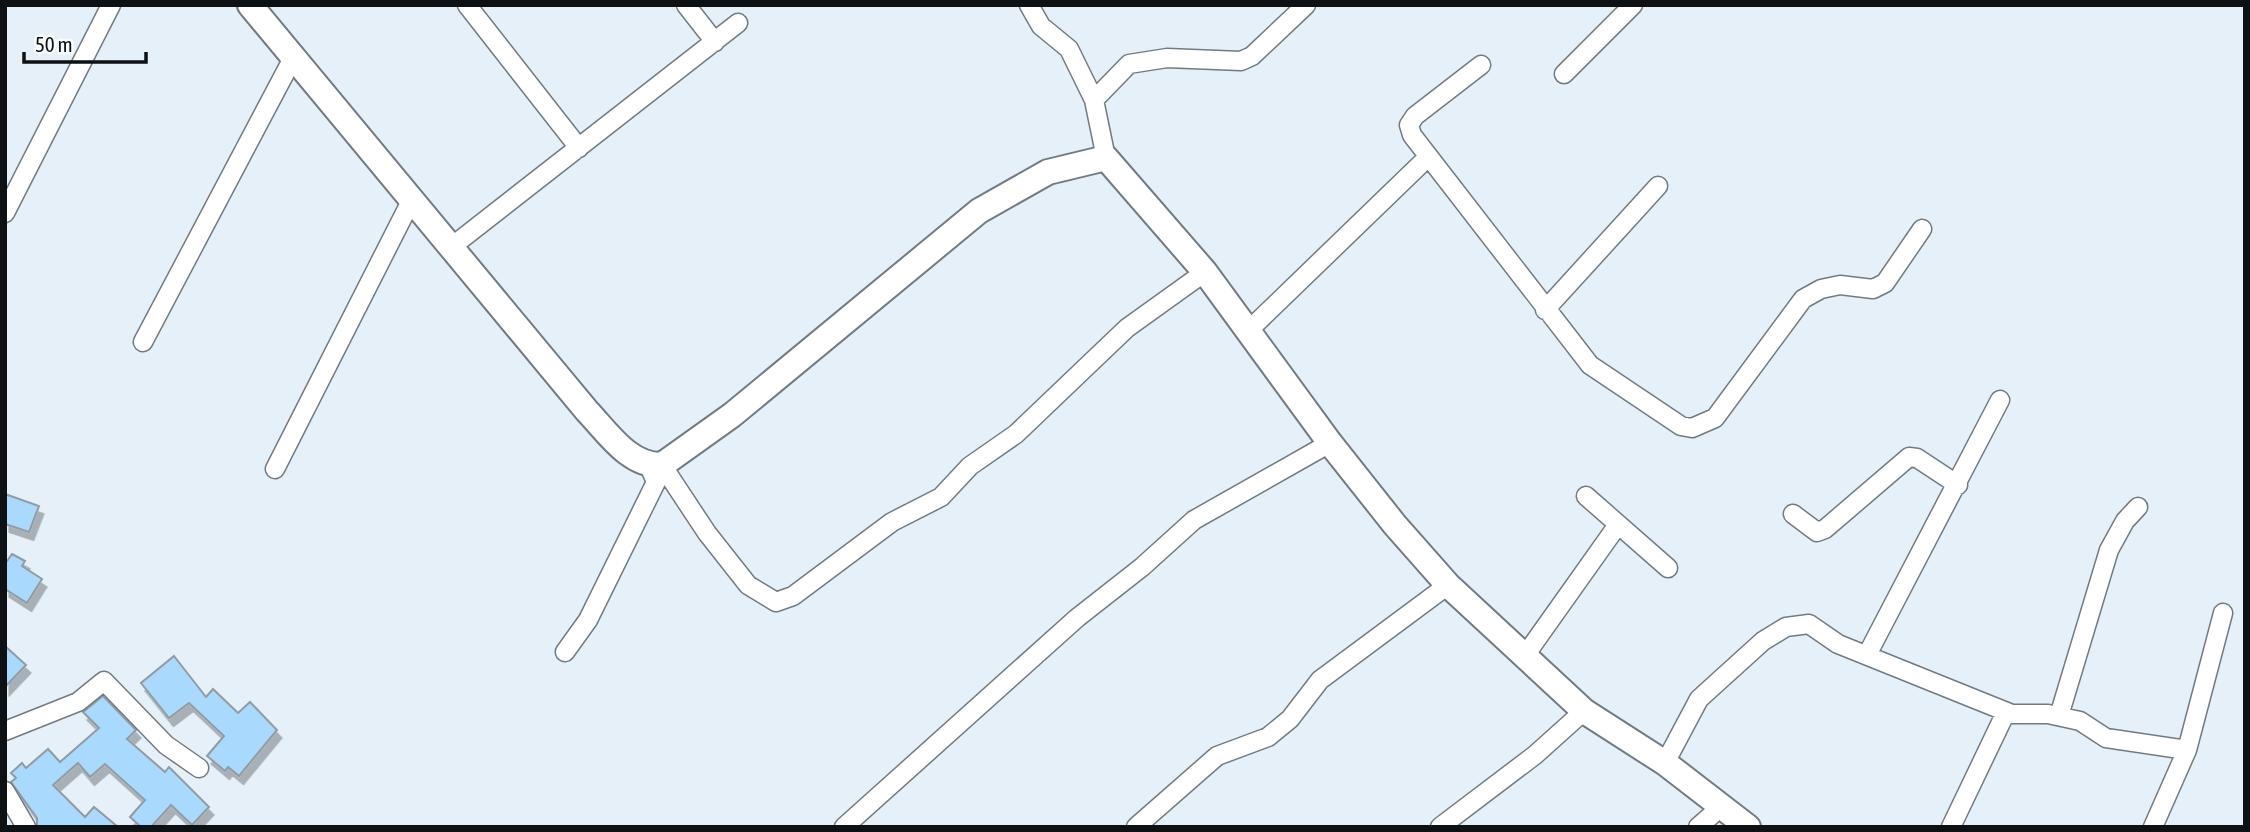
<svg xmlns="http://www.w3.org/2000/svg" width="2250" height="832" viewBox="0 0 2250 832" font-family="'Asap Condensed',sans-serif">
  <style>
    .building { fill: #a9d9fc; stroke: #929ba3; stroke-width: 2; filter: url(#shadow) }
    .lines { fill: none; stroke-linecap: round; stroke-linejoin: round }
    .street-casing { stroke: #727b83; stroke-width: 21 }
    .secondary-casing { stroke: #727b83; stroke-width: 28 }
    .street { stroke: #fff; stroke-width: 18 }
    .secondary { stroke: #fff; stroke-width: 24 }
  </style>
  <defs>
    <filter id="shadow"><feDropShadow dx="4.5" dy="8" stdDeviation="0" flood-color="#0004"/></filter>
  </defs>
  <rect width="100%" height="100%" fill="#e5f0f8"/>
  <path class="building" d="M 5,494 L 39,506 L 29,532 L 5,524 Z
    M 12,554 L 25,561 L 22,566 L 42,579 L 27,603 L 5,589 L 5,564 Z
    M 5,646 L 26,665 L 5,687 Z
    M 174,656 L 206,697 L 213,689 L 238,713 L 250,702 L 277,730 L 239,776 L 228,767 L 225,771 L 207,756 L 224,736 L 189,703 L 169,718 L 141,683 Z
    M 103,696 L 136,730 L 127,739 L 165,772 L 169,767 L 209,807 L 192,825 L 171,805 L 151,827 L 141,827 L 130,817 L 145,800 L 105,764 L 90,777 L 78,763 L 53,785 L 85,817 L 94,807 L 118,827 L 37,827 L 37,818 L 11,782 L 16,778 L 11,773 L 22,763 L 26,768 L 48,749 L 60,762 L 99,728 L 83,712 Z"/>
  <g class="lines">
    <defs>
      <path id="street" d="M 467,5 L 579,148
        M 686,5 L 715,42
        M 1029,5 L 1041,26 L 1069,49 L 1094,100 L 1106,158
        M 1481,65 L 1415,116 L 1409,125 L 1412,135 L 1590,365 L 1681,426 L 1692,428 L 1715,418 L 1803,299 L 1821,289 L 1840,285 L 1873,289 L 1885,283 L 1922,229
        M 1564,74 L 1633,5
        M 1094,100 L 1129,64 L 1167,58 L 1241,61 L 1252,56 L 1306,5
        M 5,213 L 111,5
        M 450,248 L 738,23
        M 1545,310 L 1658,186
        M 1248,331 L 1427,158
        M 143,342 L 293,58
        M 662,465 L 707,533 L 748,585 L 776,602 L 793,596 L 892,522 L 941,497 L 970,466 L 1016,434 L 1127,328 L 1205,272
        M 275,469 L 411,201
        M 1586,496 L 1668,568
        M 1793,514 L 1817,532 L 1825,529 L 1909,457 L 1917,458 L 1958,485
        M 565,652 L 588,620 L 656,482 L 649,466
        M 1867,655 L 2000,400
        M 1524,657 L 1617,526
        M 2059,716 L 2109,550 L 2125,521 L 2138,507
        M 5,731 L 78,702 L 104,681 L 166,745 L 199,768
        M 1665,763 L 1699,699 L 1763,641 L 1786,627 L 1809,624 L 1838,644 L 2012,714 L 2048,714 L 2080,721 L 2106,738 L 2187,750
        M 5,791 L 26,827
        M 844,827 L 1077,618 L 1142,567 L 1194,520 L 1330,443
        M 1136,827 L 1217,756 L 1268,737 L 1290,719 L 1320,680 L 1448,585
        M 1440,827 L 1535,755 L 1584,711
        M 1698,827 L 1722,806
        M 1951,827 L 2006,712
        M 2153,827 L 2187,750 L 2223,613"/>
      <path id="secondary" d="M 250,5 L 587,411 C 608,433 629,466 662,465 L 732,415 L 979,211 L 1048,172 L 1106,158 L 1205,272 L 1330,443 L 1395,525 L 1448,585 L 1584,711 L 1665,763 L 1748,827"/>
    </defs>
    <use href="#street" class="street-casing"/>
    <use href="#secondary" class="secondary-casing"/>
    <use href="#street" class="street"/>
    <use href="#secondary" class="secondary"/>
  </g>
  <rect width="2250" height="832" fill="none" stroke="#0d1113" stroke-width="14"/>
  <path d="M24 52v10h122v-10" fill="none" stroke="#0d1113" stroke-width="3.5"/>
  <text x="35" y="52" font-size="21" fill="#0d1113" stroke="#f9fcfd" stroke-width="5" paint-order="stroke">50 m</text>
</svg>
